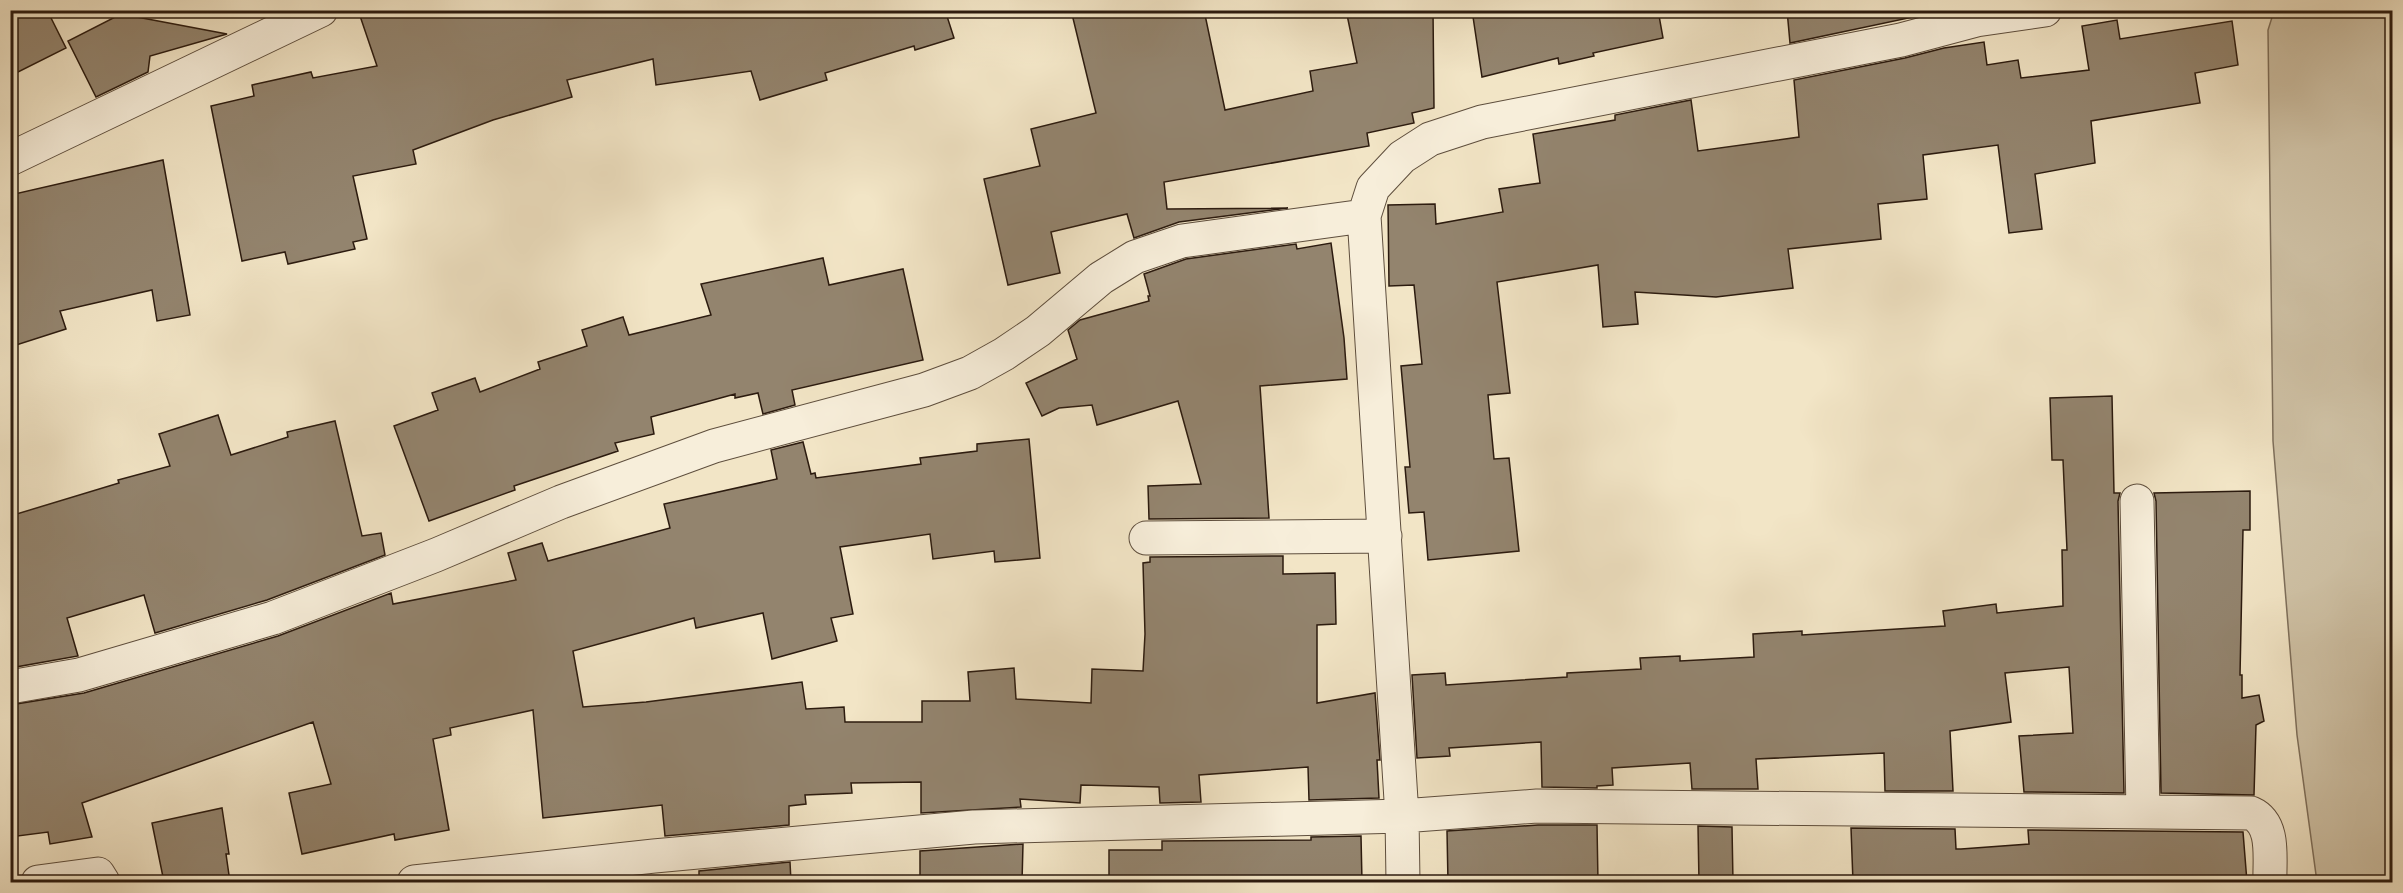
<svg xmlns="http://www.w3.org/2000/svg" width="2403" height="893" viewBox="0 0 2403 893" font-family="'IM FELL DW Pica',serif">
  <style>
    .green { fill: #d0c3a7; stroke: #7e6f5b; stroke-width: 1.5 }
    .building { fill: #93846e; stroke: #2c1b0f; stroke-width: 1.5 }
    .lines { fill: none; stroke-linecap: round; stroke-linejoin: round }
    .street-casing { stroke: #5e4e3d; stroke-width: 35 }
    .street { stroke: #f7eeda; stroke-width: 33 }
  </style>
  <rect width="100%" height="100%" fill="#f2e5c6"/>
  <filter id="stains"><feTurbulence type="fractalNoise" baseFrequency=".00333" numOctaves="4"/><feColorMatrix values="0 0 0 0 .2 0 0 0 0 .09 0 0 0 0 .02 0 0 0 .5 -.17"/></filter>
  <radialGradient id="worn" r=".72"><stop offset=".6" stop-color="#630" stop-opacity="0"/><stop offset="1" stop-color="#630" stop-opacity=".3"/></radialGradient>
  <path class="green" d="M 2274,11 L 2392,11 L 2392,882 L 2317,882 L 2297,735 L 2273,441 L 2268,30 Z"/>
  <path class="building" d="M 10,10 L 47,10 L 66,48 L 10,76 Z
    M 358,10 L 945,10 L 954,38 L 915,50 L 914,46 L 825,73 L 827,80 L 760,100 L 751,71 L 656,85 L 653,59 L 567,80 L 572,97 L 493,120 L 413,150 L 416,164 L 353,176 L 367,239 L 353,242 L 355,249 L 288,264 L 285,252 L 242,261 L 211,106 L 254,96 L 252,85 L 311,72 L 313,78 L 377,66 Z
    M 1071,10 L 1204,10 L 1225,110 L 1313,91 L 1310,71 L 1357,63 L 1346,10 L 1433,10 L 1434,108 L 1412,113 L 1414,123 L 1367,133 L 1369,146 L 1164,182 L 1167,209 L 1288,208 L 1179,222 L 1134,238 L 1127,214 L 1051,232 L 1060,273 L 1008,285 L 984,179 L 1040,166 L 1031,129 L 1096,113 Z
    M 1472,10 L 1658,10 L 1663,38 L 1593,53 L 1594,56 L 1559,64 L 1558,58 L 1482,77 Z
    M 1787,10 L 1918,10 L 1918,16 L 1790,43 Z
    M 121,14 L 227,34 L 150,56 L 148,72 L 96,97 L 68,41 Z
    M 2117,20 L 2120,39 L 2232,21 L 2238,65 L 2195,73 L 2200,103 L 2091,121 L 2095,163 L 2035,174 L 2042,229 L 2009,233 L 1998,145 L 1923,155 L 1927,199 L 1878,204 L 1881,239 L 1788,249 L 1793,288 L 1716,297 L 1635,292 L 1638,324 L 1603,327 L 1598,265 L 1497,282 L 1510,393 L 1488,395 L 1494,459 L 1509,458 L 1519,551 L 1428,560 L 1424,512 L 1409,513 L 1405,467 L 1410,467 L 1401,366 L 1422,364 L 1414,285 L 1389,286 L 1388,205 L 1435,204 L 1436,224 L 1503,212 L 1499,189 L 1540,183 L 1533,134 L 1615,120 L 1615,115 L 1691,100 L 1698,151 L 1799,137 L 1794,80 L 1905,58 L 1944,48 L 1984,42 L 1987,65 L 2018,60 L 2021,78 L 2089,70 L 2082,26 Z
    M 163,160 L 190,315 L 157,321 L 152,290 L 60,311 L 66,329 L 10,347 L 10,195 Z
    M 1331,243 L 1344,338 L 1347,379 L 1260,386 L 1269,518 L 1149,519 L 1148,486 L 1201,484 L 1178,401 L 1097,425 L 1092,405 L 1059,408 L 1042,416 L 1026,383 L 1077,359 L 1068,330 L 1080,320 L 1149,301 L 1148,296 L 1150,296 L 1144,274 L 1186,259 L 1296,244 L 1297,249 Z
    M 823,258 L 829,285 L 903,269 L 923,360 L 792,390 L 795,405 L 763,414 L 758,393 L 735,398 L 735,394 L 651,417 L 654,434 L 615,443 L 618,451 L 514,486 L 515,490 L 429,521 L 394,426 L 438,410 L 432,393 L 475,378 L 480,392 L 540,369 L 538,362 L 587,346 L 582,330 L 623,317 L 629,335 L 711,315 L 701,284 Z
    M 2112,396 L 2114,493 L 2120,493 L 2118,501 L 2124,793 L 2024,792 L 2019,736 L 2073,733 L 2069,667 L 2005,673 L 2011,722 L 1950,731 L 1953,791 L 1885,791 L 1884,753 L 1756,759 L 1758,789 L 1692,789 L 1690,763 L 1612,768 L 1613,785 L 1597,786 L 1597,788 L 1542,787 L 1541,742 L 1449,748 L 1450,756 L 1417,758 L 1412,675 L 1445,673 L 1446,685 L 1567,677 L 1567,673 L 1641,669 L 1640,658 L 1680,656 L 1680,661 L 1754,657 L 1753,634 L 1802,631 L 1802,635 L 1945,626 L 1943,611 L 1996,604 L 1997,613 L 2063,606 L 2062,550 L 2067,550 L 2063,460 L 2052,460 L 2050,398 Z
    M 218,415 L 231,455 L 288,437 L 287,432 L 335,421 L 362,536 L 381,533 L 385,555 L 267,600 L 155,633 L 144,595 L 67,618 L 78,656 L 10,668 L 10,516 L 119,483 L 118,480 L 170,466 L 159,434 Z
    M 1029,439 L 1040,558 L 995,562 L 994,551 L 933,559 L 930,534 L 840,547 L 853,614 L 831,618 L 837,641 L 772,659 L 763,613 L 696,628 L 694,618 L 573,651 L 583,707 L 646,702 L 802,682 L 806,709 L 844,707 L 845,722 L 922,722 L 922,701 L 970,701 L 968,672 L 1014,668 L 1016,699 L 1091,703 L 1092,669 L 1143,671 L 1145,634 L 1143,563 L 1150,562 L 1150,557 L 1283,556 L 1283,574 L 1335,573 L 1336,624 L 1317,625 L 1317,703 L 1375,693 L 1380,760 L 1377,760 L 1379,798 L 1309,800 L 1308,767 L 1199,775 L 1201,802 L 1160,803 L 1159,787 L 1081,785 L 1080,803 L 1020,799 L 1021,807 L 921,813 L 921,782 L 851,783 L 852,793 L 805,795 L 806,804 L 789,806 L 789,825 L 665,836 L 662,805 L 543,818 L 533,710 L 450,728 L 451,735 L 433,739 L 449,830 L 395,840 L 394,834 L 302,854 L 289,793 L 331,784 L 313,722 L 82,803 L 92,837 L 50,844 L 48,832 L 10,837 L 10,705 L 84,693 L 278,636 L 391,593 L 393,604 L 516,580 L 508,553 L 542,543 L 548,561 L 670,528 L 664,504 L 777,479 L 771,450 L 803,442 L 811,474 L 815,473 L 816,478 L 921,464 L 920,458 L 977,451 L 977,444 Z
    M 2250,491 L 2250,530 L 2243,530 L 2240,675 L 2242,675 L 2242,698 L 2259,695 L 2264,721 L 2256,725 L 2254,795 L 2161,793 L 2156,501 L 2154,493 Z
    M 222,808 L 229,854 L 226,854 L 230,882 L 164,882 L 152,823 Z
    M 1538,825 L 1597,825 L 1598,882 L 1448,882 L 1447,831 Z
    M 1698,826 L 1732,827 L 1733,882 L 1699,882 Z
    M 1851,828 L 1955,829 L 1956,849 L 1961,849 L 2029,844 L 2028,830 L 2243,832 L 2247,882 L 1853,882 Z
    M 1361,836 L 1362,882 L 1109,882 L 1109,850 L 1162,850 L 1162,841 L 1311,840 L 1311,837 Z
    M 1023,844 L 1022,882 L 920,882 L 920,851 Z
    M 790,862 L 791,882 L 699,882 L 699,871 Z"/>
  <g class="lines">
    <defs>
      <path id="street" d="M 10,159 L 321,10
        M 2137,501 L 2143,812
        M 1146,538 L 1385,536
        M 10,687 L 79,675 L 273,618 L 436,555 L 561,502 L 714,446 L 924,390 L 970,373 L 1004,354 L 1038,331 L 1101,278 L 1135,257 L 1182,241 L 1364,216
        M 38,882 L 98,874 L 103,882
        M 414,882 L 654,856 L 974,827 L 1402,816 L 1537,806 L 2251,813 C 2276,824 2269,860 2270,882
        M 1403,882 L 1402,816 L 1364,216 L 1373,188 L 1402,157 L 1430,139 L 1482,122 L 1901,40 L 1976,20 L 2045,10"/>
    </defs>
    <use href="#street" class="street-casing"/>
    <use href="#street" class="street"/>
  </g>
  <rect width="2403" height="893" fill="none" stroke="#f2e5c6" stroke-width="36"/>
  <rect x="12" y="12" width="2379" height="869" fill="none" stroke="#2c1b0f" stroke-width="3"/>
  <rect x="18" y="18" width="2367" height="857" fill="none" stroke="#2c1b0f" stroke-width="1.5"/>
  <rect width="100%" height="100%" filter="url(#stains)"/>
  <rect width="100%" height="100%" fill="url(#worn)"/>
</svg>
